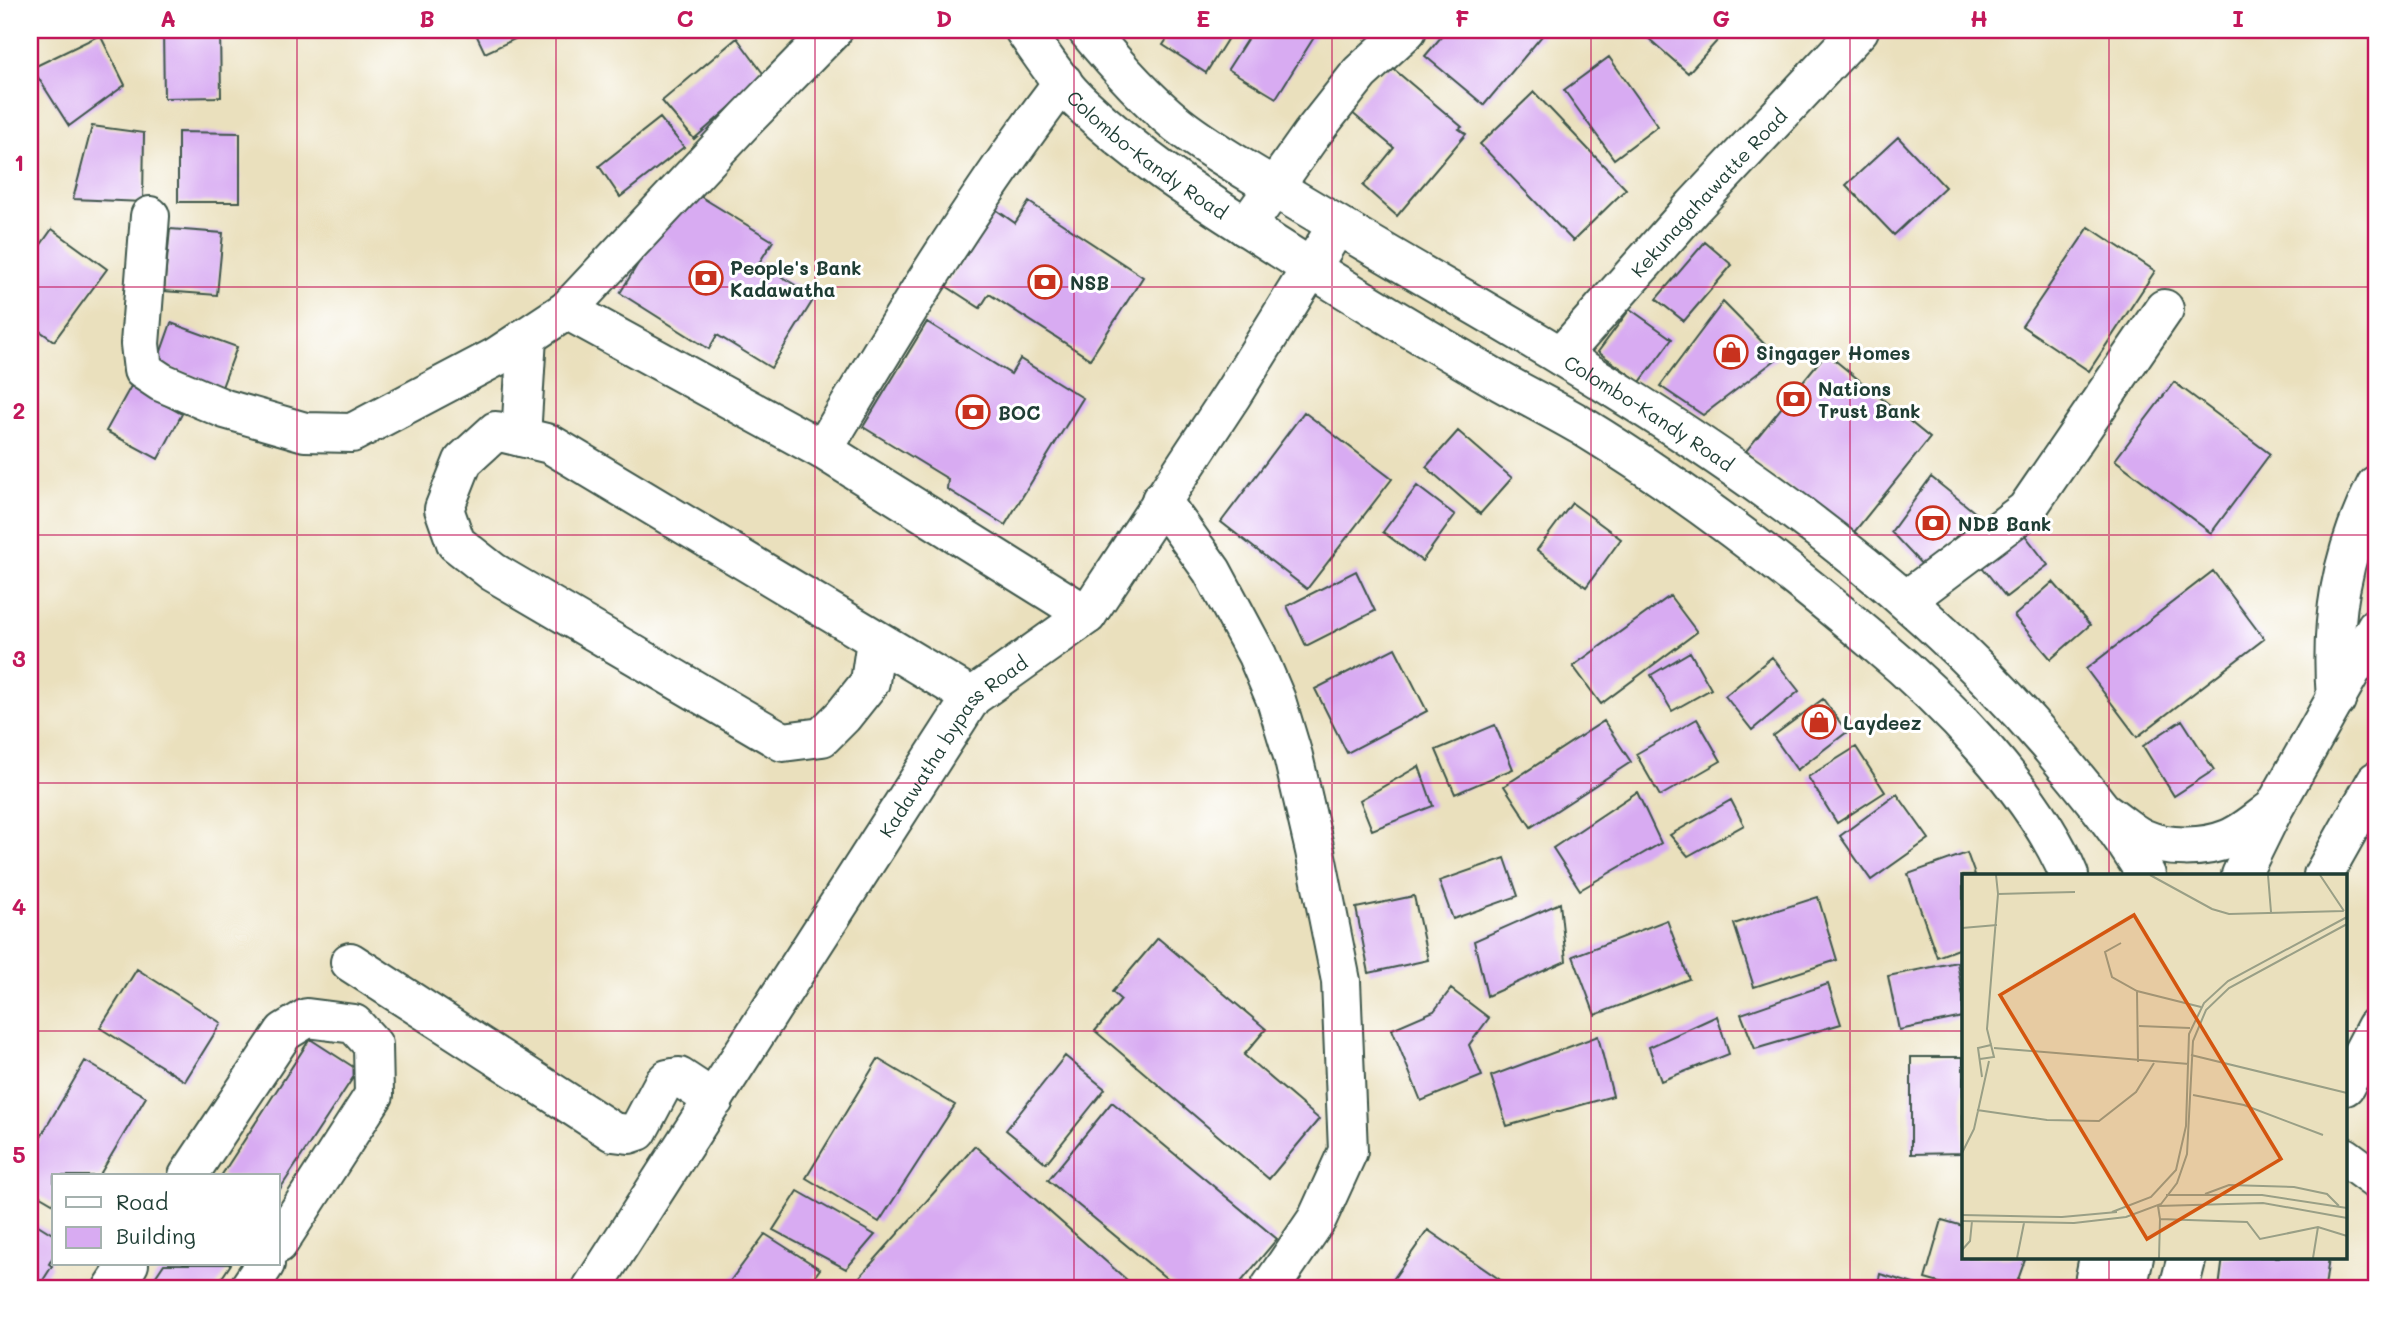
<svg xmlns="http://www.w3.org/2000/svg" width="2406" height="1318" viewBox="0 0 2406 1318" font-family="Mali,sans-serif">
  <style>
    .building { fill: #d8abf2 }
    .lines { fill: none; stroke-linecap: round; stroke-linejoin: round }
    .minor-casing { stroke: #3d5549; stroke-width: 42 }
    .major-casing { stroke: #3d5549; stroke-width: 42 }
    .highway-casing { stroke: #3d5549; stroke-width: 42 }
    .minor { stroke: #fff; stroke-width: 38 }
    .major { stroke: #fff; stroke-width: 38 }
    .highway { stroke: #fff; stroke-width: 38 }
    .grid { fill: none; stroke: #c2185b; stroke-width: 2; stroke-opacity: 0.55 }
    .labels { text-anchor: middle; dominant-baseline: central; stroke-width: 6; stroke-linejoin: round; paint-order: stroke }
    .street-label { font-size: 19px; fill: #1f3d34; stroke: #fff }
    .poi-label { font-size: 19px; font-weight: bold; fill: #1f3d34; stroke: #fff; text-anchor: start }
    .inset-road { fill: none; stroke: #999f86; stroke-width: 2 }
    .view { fill: #d45610; fill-opacity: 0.15; stroke: #d45610; stroke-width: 3.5 }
    .inset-edge { fill: none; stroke: #1f3d34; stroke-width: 3.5 }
    .neatline { fill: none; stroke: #c2185b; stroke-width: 2.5 }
    .grid-label { font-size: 23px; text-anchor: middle; font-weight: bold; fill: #c2185b }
  </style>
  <rect width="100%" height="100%" fill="#fff"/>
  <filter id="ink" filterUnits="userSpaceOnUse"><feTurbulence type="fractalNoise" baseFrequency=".0143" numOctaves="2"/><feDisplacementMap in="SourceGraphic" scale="14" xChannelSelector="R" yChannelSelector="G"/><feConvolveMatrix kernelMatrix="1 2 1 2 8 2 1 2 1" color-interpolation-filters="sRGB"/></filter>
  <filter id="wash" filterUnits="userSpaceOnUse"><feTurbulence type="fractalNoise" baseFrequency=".00686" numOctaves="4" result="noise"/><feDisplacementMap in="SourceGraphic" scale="28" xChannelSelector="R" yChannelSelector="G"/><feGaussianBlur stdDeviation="1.57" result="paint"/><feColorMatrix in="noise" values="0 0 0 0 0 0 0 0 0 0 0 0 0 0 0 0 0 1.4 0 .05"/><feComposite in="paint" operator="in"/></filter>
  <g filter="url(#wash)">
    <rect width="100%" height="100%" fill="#eae0bd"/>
    <g id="blocks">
      <path class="building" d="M 163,30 L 220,30 L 221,97 L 164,98 Z
        M 474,30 L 534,30 L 485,53 Z
        M 1173,30 L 1233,30 L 1206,73 L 1163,45 Z
        M 1253,30 L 1318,31 L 1276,98 L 1228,69 Z
        M 1447,30 L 1547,30 L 1484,105 L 1425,56 Z
        M 1639,30 L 1727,30 L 1688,73 Z
        M 100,35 L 125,85 L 69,126 L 32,68 Z
        M 737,38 L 765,76 L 694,139 L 662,101 Z
        M 1609,57 L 1658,126 L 1614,159 L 1564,90 Z
        M 1390,66 L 1462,127 L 1459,129 L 1466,134 L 1397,216 L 1363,186 L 1394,148 L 1351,112 Z
        M 1534,92 L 1626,189 L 1573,241 L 1480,144 Z
        M 660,118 L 684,147 L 620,197 L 599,166 Z
        M 92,126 L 144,133 L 143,202 L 73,199 Z
        M 178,132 L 240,133 L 240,202 L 178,202 Z
        M 1898,137 L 1945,187 L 1894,235 L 1846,185 Z
        M 685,187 L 773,241 L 759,263 L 815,297 L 771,368 L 717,335 L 709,349 L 620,293 Z
        M 1029,202 L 1143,277 L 1090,359 L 989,294 L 980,308 L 946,286 L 995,209 L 1015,223 Z
        M 2089,227 L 2155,271 L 2089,371 L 2022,326 Z
        M 52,229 L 107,269 L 54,341 L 30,324 L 30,260 Z
        M 170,229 L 223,233 L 217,295 L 164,291 Z
        M 1705,242 L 1732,265 L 1684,321 L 1656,299 Z
        M 1723,302 L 1778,358 L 1703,415 L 1660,386 Z
        M 1630,309 L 1672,339 L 1640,382 L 1598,352 Z
        M 927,322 L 1011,374 L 1020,359 L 1083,398 L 1005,525 L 947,489 L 948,479 L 863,427 Z
        M 171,323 L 237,347 L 222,387 L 157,363 Z
        M 1826,353 L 1930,438 L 1851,536 L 1746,451 Z
        M 2174,382 L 2270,454 L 2211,533 L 2115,460 Z
        M 131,386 L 182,414 L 158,459 L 106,431 Z
        M 1304,412 L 1392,479 L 1307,589 L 1221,522 Z
        M 1458,431 L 1512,478 L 1480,514 L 1426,467 Z
        M 1931,477 L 1977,514 L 1926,569 L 1891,532 Z
        M 1417,486 L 1455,515 L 1422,561 L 1383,532 Z
        M 1572,503 L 1621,539 L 1586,587 L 1537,550 Z
        M 2021,530 L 2048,565 L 2006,597 L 1979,563 Z
        M 1356,571 L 1375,611 L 1306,646 L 1287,606 Z
        M 2213,571 L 2264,639 L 2137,737 L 2086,669 Z
        M 2053,582 L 2090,625 L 2051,659 L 2014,616 Z
        M 1670,596 L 1697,632 L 1601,704 L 1573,666 Z
        M 1395,648 L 1427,711 L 1347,753 L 1315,689 Z
        M 1690,652 L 1711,689 L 1672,711 L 1651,675 Z
        M 1772,657 L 1799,691 L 1752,730 L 1725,696 Z
        M 1823,699 L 1847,732 L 1797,770 L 1773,736 Z
        M 1697,719 L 1721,761 L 1660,796 L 1636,754 Z
        M 2182,720 L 2214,770 L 2174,796 L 2143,746 Z
        M 1604,721 L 1631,762 L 1531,827 L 1504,786 Z
        M 1495,725 L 1513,769 L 1455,794 L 1436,750 Z
        M 1856,747 L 1885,792 L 1837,823 L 1808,777 Z
        M 1419,766 L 1433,806 L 1372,830 L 1360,800 Z
        M 1637,792 L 1661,843 L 1580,890 L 1553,848 Z
        M 1897,794 L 1929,839 L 1871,880 L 1840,836 Z
        M 1731,800 L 1744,825 L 1688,856 L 1670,835 Z
        M 1967,853 L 1975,875 L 1963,875 L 1963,947 L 1937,957 L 1908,874 Z
        M 1505,858 L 1518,896 L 1453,919 L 1439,881 Z
        M 1414,896 L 1428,960 L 1369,973 L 1356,908 Z
        M 1818,897 L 1837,960 L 1754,987 L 1734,924 Z
        M 1560,903 L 1566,961 L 1487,996 L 1474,941 Z
        M 1667,920 L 1689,979 L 1595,1015 L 1573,956 Z
        M 1158,938 L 1266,1029 L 1244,1055 L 1319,1119 L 1269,1179 L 1095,1031 L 1121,1000 L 1112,992 Z
        M 1957,962 L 1963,997 L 1963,1017 L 1899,1030 L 1888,976 Z
        M 137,969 L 221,1023 L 185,1081 L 100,1028 Z
        M 1828,984 L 1841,1024 L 1755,1049 L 1741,1014 Z
        M 1451,989 L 1489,1018 L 1469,1045 L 1482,1076 L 1421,1101 L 1392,1029 L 1434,1011 Z
        M 1717,1016 L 1729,1054 L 1661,1081 L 1649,1047 Z
        M 1598,1036 L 1613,1096 L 1507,1126 L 1491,1076 Z
        M 310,1039 L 358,1070 L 278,1192 L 278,1176 L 221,1176 Z
        M 1065,1056 L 1105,1089 L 1046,1163 L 1006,1130 Z
        M 1911,1057 L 1963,1057 L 1963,1153 L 1911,1154 Z
        M 878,1059 L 955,1105 L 879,1222 L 806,1178 Z
        M 85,1061 L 146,1097 L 99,1176 L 54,1176 L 54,1204 L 30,1190 L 30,1155 Z
        M 1112,1102 L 1277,1239 L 1236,1288 L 1178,1288 L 1048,1180 Z
        M 975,1146 L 1136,1288 L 850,1288 Z
        M 798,1191 L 875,1235 L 846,1269 L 773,1230 Z
        M 30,1220 L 54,1235 L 54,1255 L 49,1264 L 52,1266 L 38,1288 L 30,1288 Z
        M 1942,1220 L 1963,1226 L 1963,1257 L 2026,1257 L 2015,1288 L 1957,1288 L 1925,1279 Z
        M 1428,1230 L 1512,1288 L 1387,1288 Z
        M 765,1234 L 820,1269 L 806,1288 L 725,1288 Z
        M 2223,1257 L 2329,1257 L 2325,1288 L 2219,1288 Z
        M 164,1264 L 231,1264 L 215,1288 L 148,1288 Z
        M 1880,1274 L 1927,1288 L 1877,1288 Z"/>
    </g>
  </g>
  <g filter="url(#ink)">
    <use href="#blocks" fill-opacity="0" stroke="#3d5549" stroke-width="2"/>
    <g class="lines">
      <defs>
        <g id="minor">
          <path d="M 150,216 L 140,344 L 143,370 L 161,382 L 225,409 L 305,432 L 352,433 L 496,357 L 567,310 L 747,118 L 833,30"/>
          <path d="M 1246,227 L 1311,135 L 1360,73 L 1407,30"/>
          <path d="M 567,310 L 823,450 L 1087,615"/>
          <path id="s1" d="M 1561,356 L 1694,206 L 1859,30"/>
          <path d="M 521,437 L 527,337"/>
          <path d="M 823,450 C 898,324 974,199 1063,82"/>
          <path d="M 1161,500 L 1212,571 L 1257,655 L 1276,700 L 1293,756 L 1315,851 L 1341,981 L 1348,1151 L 1317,1219 L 1270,1288"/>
          <path d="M 1906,600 L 2026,510 L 2164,309"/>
          <path d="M 876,640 L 870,682 L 843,716 L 822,737 L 783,742 L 493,572 L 456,543 L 444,509 L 463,461 L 496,431 L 550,444 L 972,697"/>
          <path d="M 2336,700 C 2330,622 2340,555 2376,485"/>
          <path d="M 350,962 L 613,1132 L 629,1134 L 638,1131 L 663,1084 L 668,1079 L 679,1077 L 714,1100"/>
          <path d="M 2345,1086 L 2376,1027"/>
          <path d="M 2345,1157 L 2376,1180"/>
          <path d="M 188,1176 L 284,1032 L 307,1018 L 354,1024 L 373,1045 L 374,1095 L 278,1244"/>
          <path d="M 113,1288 L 129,1264"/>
          <path d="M 249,1288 L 265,1264"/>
          <path id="s2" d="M 592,1288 L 972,697 L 1087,615 L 1232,395 L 1337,226"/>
        </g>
        <path id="major" d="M 2106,813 C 2118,821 2130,832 2142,838 C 2166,849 2204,849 2228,839 C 2244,833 2260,818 2274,808
          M 2241,875 L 2274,808 L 2376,627
          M 2323,875 L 2376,781"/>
        <g id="highway">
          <path id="s3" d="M 1024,30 C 1042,55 1060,84 1083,105 C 1134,154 1193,193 1253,231 C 1333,283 1415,332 1498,380 C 1526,396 1555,410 1582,426 C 1685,489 1781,563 1873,641 C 1943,699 2034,791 2069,875"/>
          <path id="s4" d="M 1087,30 C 1114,63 1144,97 1177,124 C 1211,151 1250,172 1287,195 C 1344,229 1401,263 1459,296 C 1673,420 1885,553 2047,743 C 2083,786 2118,827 2146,875"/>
          <path d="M 2093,1288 L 2099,1257"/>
          <path d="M 2127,1288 L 2134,1257"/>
          <path d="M 2179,1288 L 2187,1257"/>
        </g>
      </defs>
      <use href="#minor" class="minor-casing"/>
      <use href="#major" class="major-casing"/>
      <use href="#highway" class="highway-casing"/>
      <use href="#minor" class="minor"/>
      <use href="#major" class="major"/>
      <use href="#highway" class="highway"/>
    </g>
  </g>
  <path class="grid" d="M 297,30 L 297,1288M 556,30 L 556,1288M 815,30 L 815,1288M 1074,30 L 1074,1288M 1332,30 L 1332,1288M 1591,30 L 1591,1288M 1850,30 L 1850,1288M 2109,30 L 2109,875M 30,287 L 2376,287M 30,535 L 2376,535M 30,783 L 2376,783M 30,1031 L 1963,1031M 2345,1031 L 2376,1031M 2109,1257 L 2109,1288"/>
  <defs>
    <symbol id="bank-ring" viewBox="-11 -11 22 22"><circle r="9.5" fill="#fff" stroke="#c8321e" stroke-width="1.5"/><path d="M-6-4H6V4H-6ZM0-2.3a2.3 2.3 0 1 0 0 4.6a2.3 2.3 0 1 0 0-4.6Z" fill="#c8321e"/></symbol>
    <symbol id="shop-ring" viewBox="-11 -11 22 22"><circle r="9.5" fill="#fff" stroke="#c8321e" stroke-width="1.5"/><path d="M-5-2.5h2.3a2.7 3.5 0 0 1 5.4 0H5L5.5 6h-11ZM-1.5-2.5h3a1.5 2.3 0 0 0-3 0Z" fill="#c8321e"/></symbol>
  </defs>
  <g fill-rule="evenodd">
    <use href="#bank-ring" x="687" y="259" width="38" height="38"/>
    <use href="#bank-ring" x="1026" y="263" width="38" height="38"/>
    <use href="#shop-ring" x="1712" y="333" width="38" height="38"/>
    <use href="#bank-ring" x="1775" y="380" width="38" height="38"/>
    <use href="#bank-ring" x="954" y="393" width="38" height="38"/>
    <use href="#bank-ring" x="1914" y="504" width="38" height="38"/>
    <use href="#shop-ring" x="1800" y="703" width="38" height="38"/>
  </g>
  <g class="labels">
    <g class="street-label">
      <text stroke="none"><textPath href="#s3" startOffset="177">Colombo-Kandy Road</textPath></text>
      <text stroke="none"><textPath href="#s1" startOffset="220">Kekunagahawatte Road</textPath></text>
      <text stroke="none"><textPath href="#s4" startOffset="684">Colombo-Kandy Road</textPath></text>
      <text stroke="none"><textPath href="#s2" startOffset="653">Kadawatha bypass Road</textPath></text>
    </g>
    <g class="poi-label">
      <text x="730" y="267">People's Bank<tspan x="730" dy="22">Kadawatha</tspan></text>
      <text x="1070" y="282">NSB</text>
      <text x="1756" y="352">Singager Homes</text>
      <text x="1818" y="388">Nations<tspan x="1818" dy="22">Trust Bank</tspan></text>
      <text x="998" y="412">BOC</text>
      <text x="1958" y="523">NDB Bank</text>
      <text x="1843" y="722">Laydeez</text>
    </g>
  </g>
  <g transform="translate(1962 874)">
    <rect width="385" height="385" fill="#eae0bd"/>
    <path class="inset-road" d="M 188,1 L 250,35 L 267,40 L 382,37M 306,1 L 309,38M 358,1 L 382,37M 36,20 L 113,18M 0,54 L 35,51M 159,69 L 143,78 L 150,103 L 175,117 L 239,133M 175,117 L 176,188M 177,152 L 228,154M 29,171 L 25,155 L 36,20 L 34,1M 32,174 L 227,190M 229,181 L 385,219M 18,185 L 32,183 L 29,171 L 16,174 L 20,203M 231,221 L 282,231 L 361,261M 15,236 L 85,246 L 137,247 L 174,218 L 192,189M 0,279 L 12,255 L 27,187M 243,320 L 267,311 L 332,313 L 365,320 L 377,332M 204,321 L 300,321 L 385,334M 196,332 L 198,345 L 285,348 L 298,365 L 356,353 L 385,362M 196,332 L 301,329 L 385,344M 150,338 L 189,323 L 214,296 L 224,252 L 227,160 L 242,129 L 266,107 L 385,43M 0,341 L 100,343 L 155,338M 0,347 L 112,349 L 164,343 L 199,330 L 215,309 L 225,280 L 231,167 L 244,136 L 267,114 L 385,50M 0,376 L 8,367 L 10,347M 55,384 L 62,349M 197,384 L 198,345M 351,384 L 356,353"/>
    <path class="view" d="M 172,41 L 319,285 L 185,365 L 38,121 Z"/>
    <rect width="385" height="385" class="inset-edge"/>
  </g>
  <rect width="2406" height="1318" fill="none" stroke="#fff" stroke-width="77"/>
  <rect x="52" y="1174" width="228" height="91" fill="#ffffff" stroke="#a5b1ae" stroke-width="2"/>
  <rect x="66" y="1197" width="35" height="10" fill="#ffffff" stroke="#a5b1ae" stroke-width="2"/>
  <text x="116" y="1210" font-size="21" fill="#1f3d34">Road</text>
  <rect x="66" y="1227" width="35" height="21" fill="#d8abf2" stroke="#a5b1ae" stroke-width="2"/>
  <text x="116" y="1244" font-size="21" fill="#1f3d34">Building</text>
  <rect x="38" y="38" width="2330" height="1242" class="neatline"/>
  <g class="grid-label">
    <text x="168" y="27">A</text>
    <text x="427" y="27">B</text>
    <text x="685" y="27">C</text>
    <text x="944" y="27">D</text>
    <text x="1203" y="27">E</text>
    <text x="1462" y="27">F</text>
    <text x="1721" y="27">G</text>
    <text x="1979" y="27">H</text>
    <text x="2238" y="27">I</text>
    <text x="19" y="171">1</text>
    <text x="19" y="419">2</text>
    <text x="19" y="667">3</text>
    <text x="19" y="915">4</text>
    <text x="19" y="1163">5</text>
  </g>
</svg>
